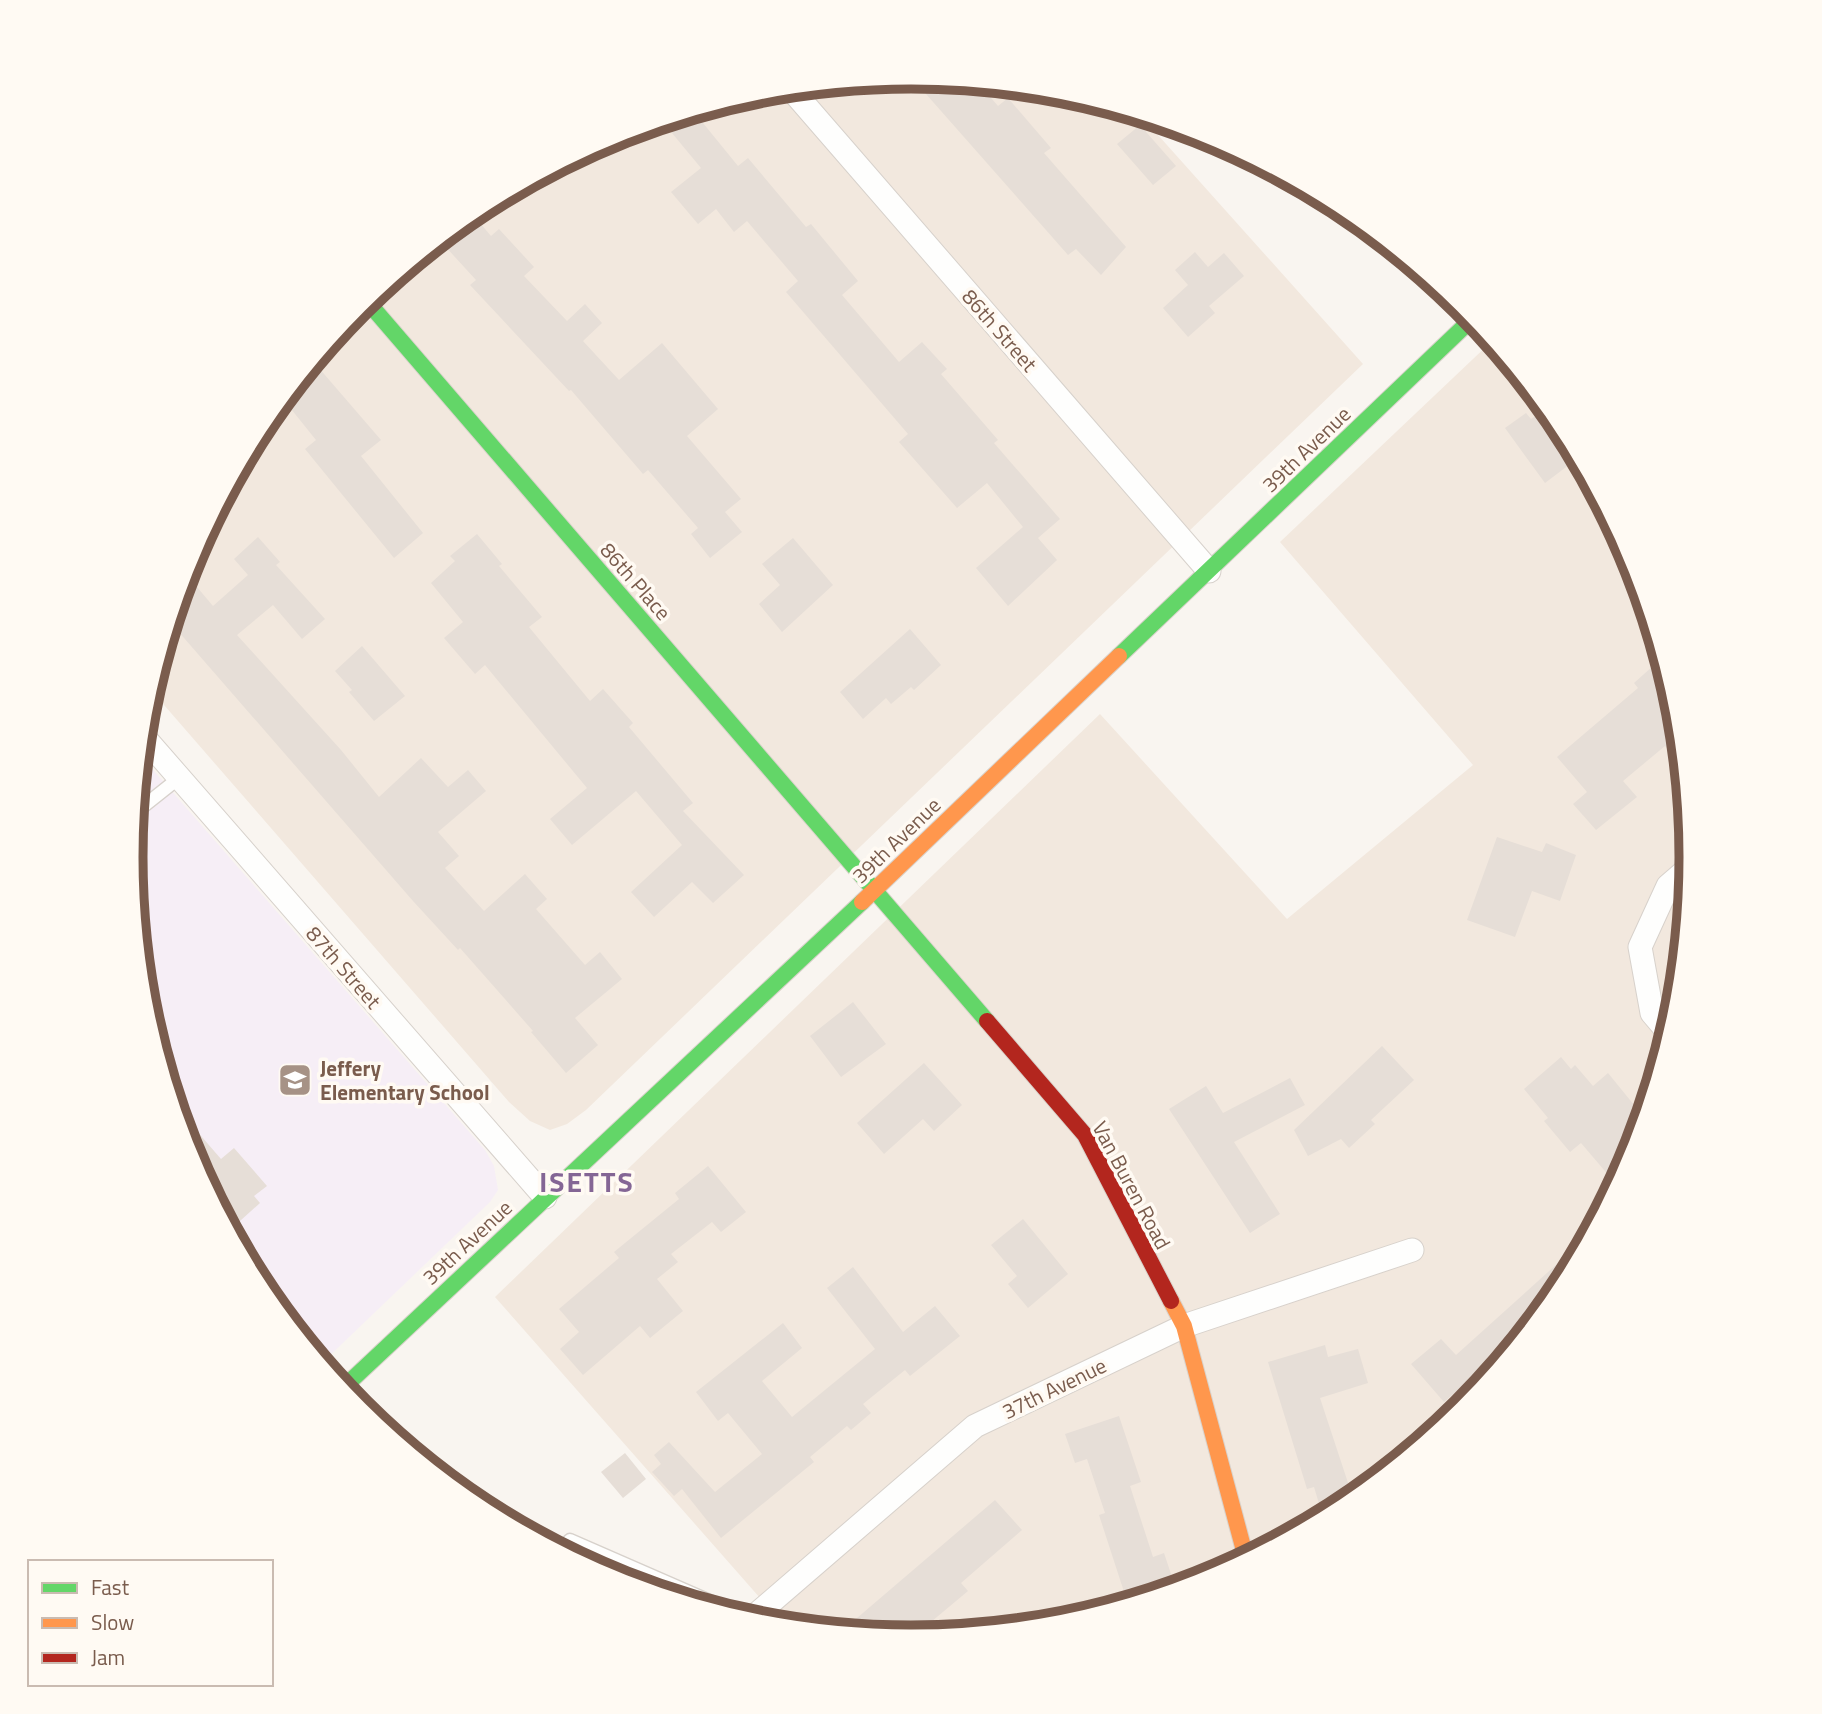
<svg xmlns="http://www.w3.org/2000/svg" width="1822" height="1714" viewBox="0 0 1822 1714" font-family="'Titillium Web',sans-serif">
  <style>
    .residential { fill: #f2e8de }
    .education { fill: #f6eef6 }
    .building { fill: #e6ded7 }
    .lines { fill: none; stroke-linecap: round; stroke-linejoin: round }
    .lane-casing { stroke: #d7d1cb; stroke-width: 15 }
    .street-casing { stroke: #d7d1cb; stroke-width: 25 }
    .fast-casing { stroke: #d9d2cb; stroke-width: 18 }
    .slow-casing { stroke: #d9d2cb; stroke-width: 18 }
    .jam-casing { stroke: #d9d2cb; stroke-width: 18 }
    .lane { stroke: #fefefd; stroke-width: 12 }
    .street { stroke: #fefefd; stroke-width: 23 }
    .fast { stroke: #63d668; stroke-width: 16 }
    .slow { stroke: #ff974d; stroke-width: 16 }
    .jam { stroke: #b3261e; stroke-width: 16 }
    .labels { text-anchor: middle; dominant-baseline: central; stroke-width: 7; stroke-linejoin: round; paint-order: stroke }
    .street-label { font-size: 21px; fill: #7a5c4d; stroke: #fffaf3 }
    .poi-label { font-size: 21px; font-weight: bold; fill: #7a5c4d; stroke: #fffaf3; text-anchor: start }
    .district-label { font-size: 28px; font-weight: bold; letter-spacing: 2px; fill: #846695; stroke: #fffaf3 }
    .rim { fill: none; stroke: #7a5c4d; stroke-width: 9 }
  </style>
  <rect width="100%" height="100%" fill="#f9f5f0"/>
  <path class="residential" d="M 911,77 L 1064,92 L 1141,116 L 1363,364 L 586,1110 L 567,1124 L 550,1130 L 530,1121 L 509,1102 L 151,690 L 191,558 L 263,423 L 360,305 L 478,208 L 613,136 L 759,92 Z
    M 1492,341 L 1560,424 L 1632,559 L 1676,705 L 1691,857 L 1676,1010 L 1631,1156 L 1559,1291 L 1462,1409 L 1344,1506 L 1209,1578 L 1063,1622 L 911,1637 L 783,1624 L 495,1297 L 1100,714 L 1287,919 L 1473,765 L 1280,542 Z"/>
  <path class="education" d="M 141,756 L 485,1150 L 494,1166 L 498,1190 L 490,1202 L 322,1363 L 262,1290 L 190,1155 L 146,1009 L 131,857 Z"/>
  <path class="building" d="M 911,77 L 979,84 L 998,106 L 1008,98 L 1051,148 L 1044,153 L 1126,247 L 1101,275 L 1076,249 L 1068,255 Z
    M 694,112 L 738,166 L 748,158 L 806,227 L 811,224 L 858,281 L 842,295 L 899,362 L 922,342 L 947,369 L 941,374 L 998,440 L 994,443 L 1060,519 L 1038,538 L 1057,560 L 1008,606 L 976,568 L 1023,527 L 987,483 L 957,508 L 899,442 L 908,434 L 786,292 L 798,281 L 747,221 L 734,232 L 716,209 L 698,224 L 671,192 L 701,168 L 662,121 Z
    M 1140,125 L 1176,166 L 1153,185 L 1117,144 Z
    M 474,216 L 491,236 L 499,229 L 534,267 L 524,276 L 567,321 L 585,304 L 602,323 L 583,341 L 619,380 L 662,343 L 718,409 L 687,436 L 741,499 L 725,512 L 742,532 L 710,558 L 691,534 L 698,528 L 648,470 L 643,474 L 571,390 L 569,391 L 470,285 L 476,280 L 443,244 Z
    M 1195,252 L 1208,267 L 1224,253 L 1244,276 L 1209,306 L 1215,313 L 1188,337 L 1163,308 L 1188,285 L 1175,270 Z
    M 318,367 L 381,440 L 361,456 L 423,533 L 394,558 L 305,449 L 316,440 L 283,399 L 306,370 L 309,374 Z
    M 1547,408 L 1560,424 L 1578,458 L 1545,483 L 1505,428 L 1526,413 L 1531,419 Z
    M 477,534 L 502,564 L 499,566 L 542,617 L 529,627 L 590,701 L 603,689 L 633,723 L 629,727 L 693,803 L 683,811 L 744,875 L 713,903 L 692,882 L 654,917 L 631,892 L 682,845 L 636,791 L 572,845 L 550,819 L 587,788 L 485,665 L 475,674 L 444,638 L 463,622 L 431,583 L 455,561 L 450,556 Z
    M 258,537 L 280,562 L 276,565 L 325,619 L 302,639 L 273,605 L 237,635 L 341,750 L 379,797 L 421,758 L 448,787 L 468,770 L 486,791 L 438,832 L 459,856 L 445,868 L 484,911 L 525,874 L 547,899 L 536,909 L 585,965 L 600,952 L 622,979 L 575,1018 L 598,1045 L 566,1073 L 531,1032 L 533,1031 L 460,948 L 458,950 L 413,901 L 171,623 L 186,574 L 213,606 L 248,575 L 234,559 Z
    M 793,538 L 833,585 L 782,632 L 759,604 L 780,585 L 762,564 Z
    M 910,629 L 941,665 L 914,690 L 911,687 L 891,704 L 886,698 L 863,719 L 840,692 Z
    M 362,646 L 405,696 L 374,721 L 349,692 L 352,690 L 335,671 Z
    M 1662,658 L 1676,705 L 1682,765 L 1665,746 L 1623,781 L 1637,797 L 1596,830 L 1573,804 L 1587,792 L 1557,757 L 1638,688 L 1634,683 Z
    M 1497,837 L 1542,852 L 1546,843 L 1576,855 L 1560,901 L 1532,891 L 1515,937 L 1467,920 Z
    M 853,1002 L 886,1044 L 841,1077 L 810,1036 Z
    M 1382,1046 L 1414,1080 L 1371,1120 L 1375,1124 L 1349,1148 L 1341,1139 L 1308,1156 L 1294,1130 Z
    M 1561,1057 L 1571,1069 L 1575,1065 L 1593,1086 L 1608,1073 L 1643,1116 L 1631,1156 L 1616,1184 L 1581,1143 L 1570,1152 L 1544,1121 L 1548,1118 L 1524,1089 Z
    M 924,1063 L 962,1105 L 934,1131 L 923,1119 L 884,1154 L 857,1123 Z
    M 1290,1078 L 1305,1105 L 1234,1142 L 1280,1214 L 1250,1233 L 1169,1109 L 1206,1086 L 1223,1113 Z
    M 176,1107 L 221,1159 L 234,1148 L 267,1186 L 254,1196 L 260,1203 L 230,1230 L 190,1155 Z
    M 708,1166 L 746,1212 L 721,1232 L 712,1222 L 671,1254 L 678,1262 L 657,1279 L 683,1311 L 650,1338 L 640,1326 L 583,1375 L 560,1349 L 579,1332 L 559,1309 L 619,1258 L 614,1252 L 679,1199 L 675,1193 Z
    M 1023,1219 L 1068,1274 L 1028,1308 L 1008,1284 L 1017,1276 L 991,1245 Z
    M 1578,1245 L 1582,1248 L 1559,1291 L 1479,1389 L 1470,1380 L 1444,1402 L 1411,1364 L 1441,1339 L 1456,1355 Z
    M 853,1267 L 903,1332 L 935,1306 L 960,1336 L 910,1376 L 905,1370 L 863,1404 L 871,1413 L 851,1430 L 847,1426 L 810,1457 L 814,1462 L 721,1538 L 682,1489 L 674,1496 L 652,1472 L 661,1464 L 654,1455 L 669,1442 L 715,1492 L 762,1454 L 728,1413 L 718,1421 L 696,1392 L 783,1323 L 802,1348 L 762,1381 L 792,1417 L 875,1349 L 827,1288 Z
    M 1325,1345 L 1328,1357 L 1358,1349 L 1368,1383 L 1320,1398 L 1353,1498 L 1323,1517 L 1314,1487 L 1307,1489 L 1268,1362 Z
    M 1119,1416 L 1141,1482 L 1130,1486 L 1153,1557 L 1164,1553 L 1175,1586 L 1127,1601 L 1099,1515 L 1105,1513 L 1087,1459 L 1075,1463 L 1065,1434 Z
    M 625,1453 L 646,1479 L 623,1498 L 601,1472 Z
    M 995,1500 L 1022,1530 L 961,1583 L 968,1591 L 913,1637 L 843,1630 Z"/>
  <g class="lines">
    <defs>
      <path id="lane" d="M 135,813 L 179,778
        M 560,1550 L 570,1540 L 751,1619
        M 636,1585 L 647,1574"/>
      <path id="street" d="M 791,89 L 1209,571
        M 143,736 L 545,1197
        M 1669,1033 L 1652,1013 L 1640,947 L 1668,886 L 1690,867
        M 750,1620 L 975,1426 L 1184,1326 L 1412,1250"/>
      <path id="fast" d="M 366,300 L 987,1021
        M 1119,656 L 1473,318
        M 343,1388 L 862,902"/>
      <path id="slow" d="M 862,902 L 1119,656
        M 1171,1301 L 1184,1326 L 1246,1558"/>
      <path id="jam" d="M 987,1021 L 1085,1135 L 1171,1301"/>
    </defs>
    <use href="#lane" class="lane-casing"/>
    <use href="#street" class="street-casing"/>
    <use href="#fast" class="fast-casing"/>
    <use href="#slow" class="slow-casing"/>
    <use href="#jam" class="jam-casing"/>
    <use href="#lane" class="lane"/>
    <use href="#street" class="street"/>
    <use href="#fast" class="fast"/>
    <use href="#slow" class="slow"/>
    <use href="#jam" class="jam"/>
  </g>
  <defs>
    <symbol id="school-square" viewBox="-11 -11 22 22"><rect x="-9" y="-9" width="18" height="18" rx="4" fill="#a69286" stroke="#fffaf3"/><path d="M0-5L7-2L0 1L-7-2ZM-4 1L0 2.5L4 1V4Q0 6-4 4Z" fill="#fff"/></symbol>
  </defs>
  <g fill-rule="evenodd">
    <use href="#school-square" x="276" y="1061" width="38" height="38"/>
  </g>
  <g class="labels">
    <g class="street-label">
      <text transform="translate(1000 330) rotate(49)">86th Street</text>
      <text transform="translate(1306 449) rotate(-44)">39th Avenue</text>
      <text transform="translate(636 581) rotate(49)">86th Place</text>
      <text transform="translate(896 840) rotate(-44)">39th Avenue</text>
      <text transform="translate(344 967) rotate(49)">87th Street</text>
      <text transform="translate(1132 1185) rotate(62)">Van Buren Road</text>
      <text transform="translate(467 1242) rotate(-43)">39th Avenue</text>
      <text transform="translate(1054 1388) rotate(-26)">37th Avenue</text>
    </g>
    <g class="poi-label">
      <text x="320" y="1068">Jeffery<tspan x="320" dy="24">Elementary School</tspan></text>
    </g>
    <g class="district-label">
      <text x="587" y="1181">ISETTS</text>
    </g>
  </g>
  <path d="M0 0H1822V1714H0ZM143 857a768 768 0 1 1 1536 0a768 768 0 1 1-1536 0Z" fill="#fffaf3" fill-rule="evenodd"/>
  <path class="rim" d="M143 857a768 768 0 1 1 1536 0a768 768 0 1 1-1536 0Z"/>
  <rect x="28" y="1560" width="245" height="126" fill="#fffaf3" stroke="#cabbb1" stroke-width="2"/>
  <rect x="42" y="1583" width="35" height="10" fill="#63d668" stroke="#cabbb1" stroke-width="2"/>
  <text x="91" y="1595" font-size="21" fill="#7a5c4d">Fast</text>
  <rect x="42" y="1618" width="35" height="10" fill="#ff974d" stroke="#cabbb1" stroke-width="2"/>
  <text x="91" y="1630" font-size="21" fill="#7a5c4d">Slow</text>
  <rect x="42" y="1653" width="35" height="10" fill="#b3261e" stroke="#cabbb1" stroke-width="2"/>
  <text x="91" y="1665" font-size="21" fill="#7a5c4d">Jam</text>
</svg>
